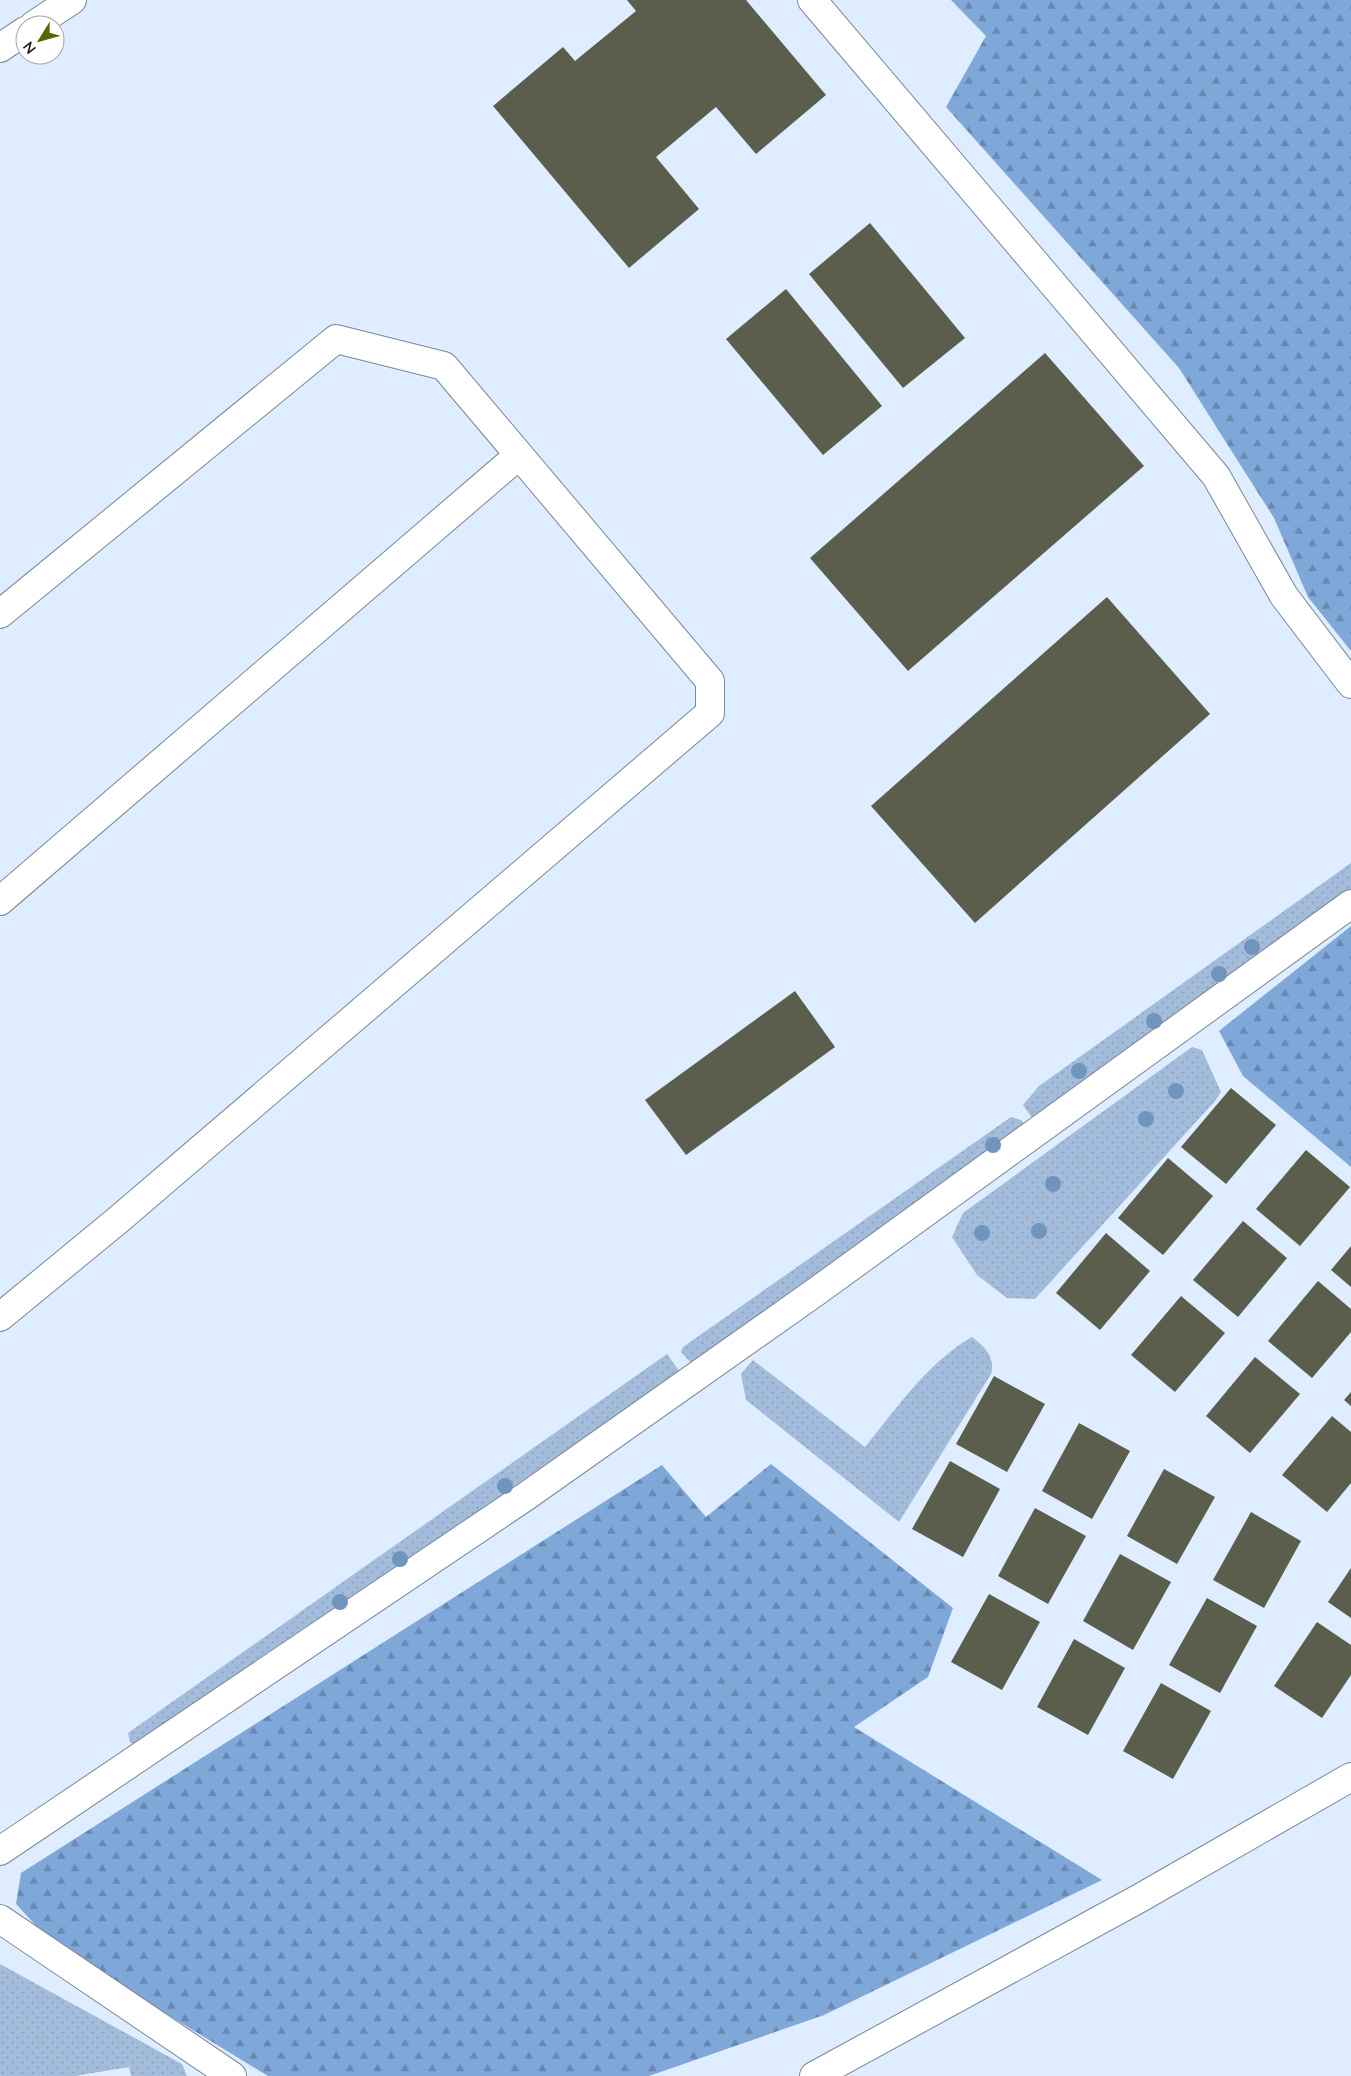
<svg xmlns="http://www.w3.org/2000/svg" width="1351" height="2076" viewBox="0 0 1351 2076" font-family="Lato,sans-serif">
  <style>
    .grass { fill: url(#grass-dots) }
    .forest { fill: url(#forest-firs) }
    .building { fill: #5b5e4c }
    .lines { fill: none; stroke-linecap: round; stroke-linejoin: round }
    .minor-casing { stroke: #7a8798; stroke-width: 30 }
    .minor { stroke: #fff; stroke-width: 28 }
    .tree { fill: #6f95bf }
  </style>
  <defs>
    <pattern id="grass-dots" width="8" height="8" patternUnits="userSpaceOnUse" patternTransform="scale(1.25)"><rect width="8" height="8" fill="#a3bcdb"/><path d="M2 2h.1M6 6h.1" fill="none" stroke="#8ca1bc" stroke-width="1.8" stroke-linecap="round"/></pattern>
    <pattern id="forest-firs" width="22" height="20" patternUnits="userSpaceOnUse" patternTransform="scale(1.25)"><rect width="22" height="20" fill="#7fa8d9"/><path d="M5 1l3.5 6h-7zM16 11l3.5 6h-7z" fill="#6788b0"/></pattern>
  </defs>
  <rect width="100%" height="100%" fill="#deedff"/>
  <path class="grass" d="M 1351,863 L 1351,889 L 1035,1122 L 1023,1105 L 1039,1086 Z
    M 1192,1047 L 1202,1050 L 1221,1092 L 1215,1101 L 1035,1299 L 1007,1298 L 977,1275 L 952,1237 L 963,1213 Z
    M 1011,1117 L 1021,1120 L 1027,1129 L 692,1364 L 681,1352 L 683,1347 Z
    M 972,1337 C 984,1346 996,1357 991,1374 L 899,1522 L 746,1400 L 741,1374 L 753,1360 L 865,1447 C 898,1407 927,1363 972,1337 Z
    M 667,1354 L 679,1371 L 138,1748 L 130,1742 L 128,1733 Z
    M 0,1964 L 182,2064 L 187,2076 L 131,2076 L 129,2067 L 75,2076 L 0,2076 Z"/>
  <path class="forest" d="M 951,0 L 1351,0 L 1351,651 L 1308,597 L 1274,518 L 1179,368 L 946,107 L 986,36 Z
    M 1351,926 L 1351,1167 L 1243,1076 L 1219,1031 Z
    M 771,1464 L 953,1608 L 928,1677 L 854,1727 L 1102,1880 L 824,2015 L 649,2076 L 268,2076 L 55,1946 L 16,1904 L 21,1873 L 662,1465 L 706,1517 Z"/>
  <path class="building" d="M 627,0 L 746,0 L 826,95 L 756,154 L 716,107 L 656,157 L 699,209 L 629,268 L 493,106 L 563,47 L 575,61 L 636,11 Z
    M 870,223 L 965,338 L 903,388 L 809,274 Z
    M 786,289 L 882,406 L 823,455 L 726,339 Z
    M 1045,353 L 1144,466 L 908,671 L 810,558 Z
    M 1107,597 L 1210,714 L 975,923 L 871,806 Z
    M 795,991 L 835,1047 L 686,1155 L 645,1100 Z
    M 1231,1088 L 1276,1125 L 1226,1184 L 1181,1147 Z
    M 1306,1150 L 1350,1187 L 1300,1246 L 1256,1209 Z
    M 1168,1158 L 1213,1196 L 1163,1255 L 1118,1218 Z
    M 1243,1221 L 1287,1258 L 1238,1317 L 1193,1280 Z
    M 1106,1233 L 1150,1271 L 1100,1330 L 1056,1293 Z
    M 1351,1246 L 1351,1287 L 1331,1270 Z
    M 1318,1281 L 1351,1309 L 1351,1332 L 1312,1378 L 1268,1341 Z
    M 1181,1296 L 1225,1333 L 1175,1392 L 1131,1355 Z
    M 1255,1357 L 1300,1394 L 1250,1453 L 1206,1416 Z
    M 994,1376 L 1045,1404 L 1007,1472 L 956,1444 Z
    M 1351,1392 L 1351,1406 L 1344,1400 Z
    M 1332,1416 L 1351,1432 L 1351,1483 L 1327,1512 L 1282,1475 Z
    M 1079,1423 L 1130,1451 L 1092,1519 L 1042,1491 Z
    M 950,1461 L 1000,1489 L 963,1557 L 912,1529 Z
    M 1164,1469 L 1215,1497 L 1177,1564 L 1127,1536 Z
    M 1035,1508 L 1086,1536 L 1048,1604 L 998,1576 Z
    M 1251,1512 L 1301,1541 L 1264,1608 L 1213,1580 Z
    M 1120,1554 L 1171,1582 L 1133,1650 L 1083,1621 Z
    M 1351,1568 L 1351,1618 L 1328,1602 Z
    M 989,1594 L 1040,1622 L 1002,1690 L 951,1662 Z
    M 1207,1598 L 1257,1626 L 1220,1693 L 1169,1665 Z
    M 1317,1622 L 1351,1645 L 1351,1675 L 1322,1718 L 1274,1686 Z
    M 1074,1639 L 1125,1668 L 1088,1735 L 1037,1707 Z
    M 1161,1683 L 1211,1711 L 1173,1779 L 1123,1751 Z"/>
  <g class="lines">
    <defs>
      <path id="minor" d="M 812,0 L 1216,476 L 1284,596 L 1351,684
        M 34,25 L 72,0
        M 0,48 L 25,31
        M 0,614 L 336,339 L 444,366 L 710,681 L 710,713 L 118,1220 L 0,1317
        M 0,901 L 519,455
        M 0,1851 L 525,1497 L 817,1291 L 1351,904
        M 0,1919 L 232,2076
        M 814,2076 L 1140,1898 L 1351,1777"/>
    </defs>
    <use href="#minor" class="minor-casing"/>
    <use href="#minor" class="minor"/>
  </g>
  <g class="tree">
    <circle cx="1252" cy="947" r="8"/>
    <circle cx="1219" cy="974" r="8"/>
    <circle cx="1154" cy="1021" r="8"/>
    <circle cx="1079" cy="1071" r="8"/>
    <circle cx="1176" cy="1091" r="8"/>
    <circle cx="1146" cy="1119" r="8"/>
    <circle cx="993" cy="1145" r="8"/>
    <circle cx="1053" cy="1184" r="8"/>
    <circle cx="1039" cy="1231" r="8"/>
    <circle cx="982" cy="1233" r="8"/>
    <circle cx="505" cy="1486" r="8"/>
    <circle cx="400" cy="1559" r="8"/>
    <circle cx="340" cy="1602" r="8"/>
  </g>
  <g transform="translate(40 40) rotate(233)"><circle r="24" fill="#ffffff" stroke="#a3a5a7"/>
  <path d="M0-4L9 19L0 12L-9 19Z" fill="#596506"/>
  <text y="-8" font-size="14" font-weight="bold" text-anchor="middle" fill="#181d23">N</text>
  </g>
</svg>
